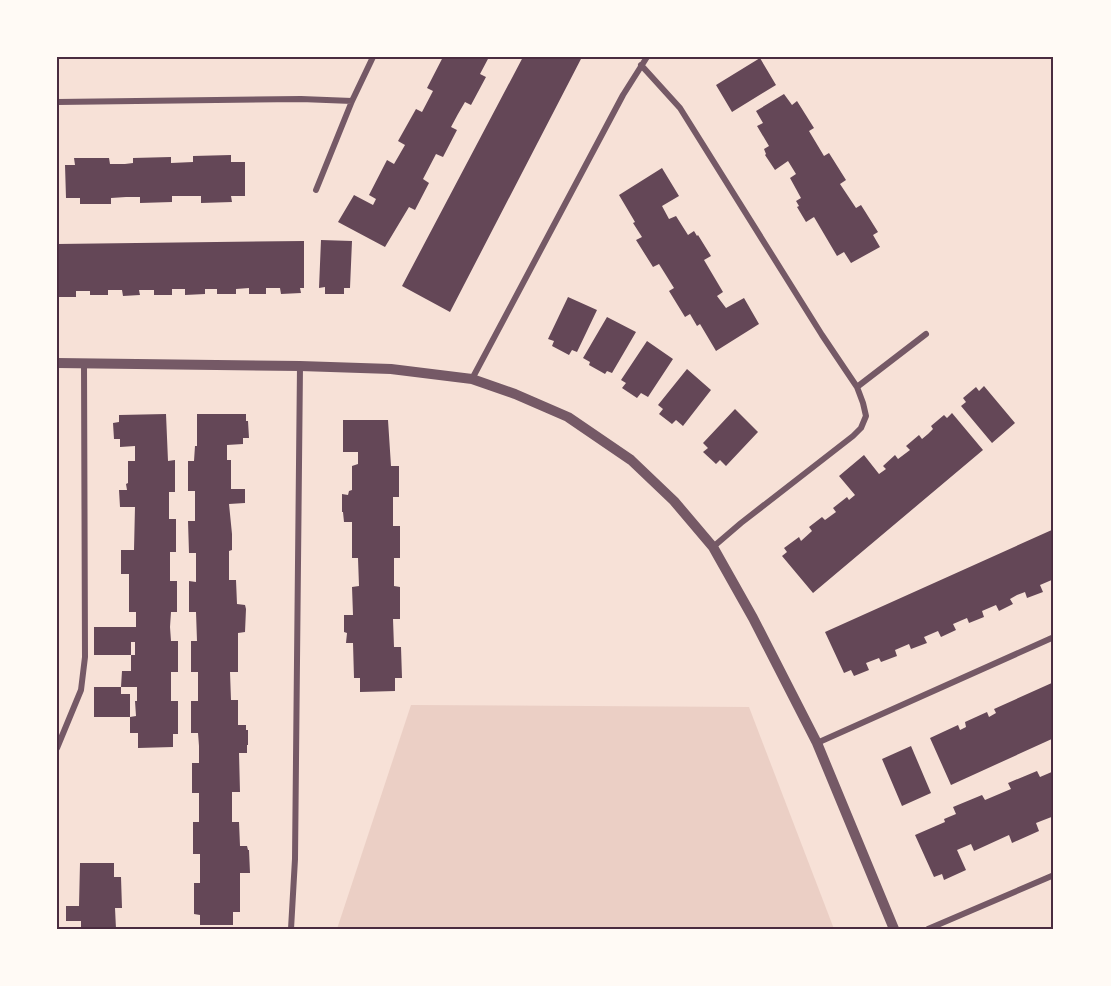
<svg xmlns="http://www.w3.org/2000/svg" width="1111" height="986" viewBox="0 0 1111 986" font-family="'Titillium Web',sans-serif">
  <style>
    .green { fill: #ebcfc5 }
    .building { fill: #644757 }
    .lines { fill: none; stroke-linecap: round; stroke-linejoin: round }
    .minor { stroke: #755966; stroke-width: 6 }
    .tertiary { stroke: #755966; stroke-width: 10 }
    .neatline { fill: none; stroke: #4a2c40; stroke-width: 2 }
  </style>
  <rect width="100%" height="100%" fill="#f7e1d7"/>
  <path class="green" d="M 411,705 L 749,707 L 834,929 L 337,929 Z"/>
  <path class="building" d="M 443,57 L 451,58 L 451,57 L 489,57 L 480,74 L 486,77 L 471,105 L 465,102 L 458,114 L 451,127 L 457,130 L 443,157 L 436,154 L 423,179 L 429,183 L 415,210 L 409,207 L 385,247 L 338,222 L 354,195 L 373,205 L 376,199 L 369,195 L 387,160 L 394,164 L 405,145 L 398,141 L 416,109 L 422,112 L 433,91 L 427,88 Z
    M 523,57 L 582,57 L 450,312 L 402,286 Z
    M 760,58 L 776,85 L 732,112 L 716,85 Z
    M 784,94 L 792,105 L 797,101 L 814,128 L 809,131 L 824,156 L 829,153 L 846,180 L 840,184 L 856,208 L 861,205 L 878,232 L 873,235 L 880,247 L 851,263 L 844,252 L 837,256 L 814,217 L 806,222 L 797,207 L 799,206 L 796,201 L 801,198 L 790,178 L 796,174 L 788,161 L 775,170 L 765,155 L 766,154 L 764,149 L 769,146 L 757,126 L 763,123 L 756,111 Z
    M 231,155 L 231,162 L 245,162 L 245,196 L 231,196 L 232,202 L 201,203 L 201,196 L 172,196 L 172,202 L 140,203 L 140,197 L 126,197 L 111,198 L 111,204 L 80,204 L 80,198 L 66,198 L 65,165 L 75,165 L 74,158 L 109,158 L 110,164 L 125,164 L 133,163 L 133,158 L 171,157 L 171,163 L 193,162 L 193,156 Z
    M 662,168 L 679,196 L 662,206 L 669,219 L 676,216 L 688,235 L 694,231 L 697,236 L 698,235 L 711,256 L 704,260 L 723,292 L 717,296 L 726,308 L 744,298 L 759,324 L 716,351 L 700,324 L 697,326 L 690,314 L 685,317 L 669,291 L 674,288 L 659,264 L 653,267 L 636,240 L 642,237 L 633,223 L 635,222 L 619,195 Z
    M 321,240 L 352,241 L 350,288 L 344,288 L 344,294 L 325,294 L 325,287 L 319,288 Z
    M 304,241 L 304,288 L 300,288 L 301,293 L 281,294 L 280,288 L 266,288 L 266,294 L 249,294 L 249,288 L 236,289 L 236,294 L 217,294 L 217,289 L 205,289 L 205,294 L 185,295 L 185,289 L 172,289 L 172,295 L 154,295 L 154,290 L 139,290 L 140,295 L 123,296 L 122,290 L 108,290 L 108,295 L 90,295 L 90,291 L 76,291 L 76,297 L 59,297 L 59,291 L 57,291 L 57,244 Z
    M 568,297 L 597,310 L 577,352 L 572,350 L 569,355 L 552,346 L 554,341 L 548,339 Z
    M 607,317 L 636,332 L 612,373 L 607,371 L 605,374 L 589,365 L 590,362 L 583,358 Z
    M 647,341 L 673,359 L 648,397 L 641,393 L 637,398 L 622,388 L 626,383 L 621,380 Z
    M 687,369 L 711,390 L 683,426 L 676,420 L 672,424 L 659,414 L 663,409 L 658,405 Z
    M 984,386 L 1015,423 L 992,443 L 961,406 L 966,402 L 963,398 L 976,387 L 979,391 Z
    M 735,409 L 758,432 L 726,466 L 720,460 L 716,464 L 703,452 L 708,448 L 703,443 Z
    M 952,413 L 983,450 L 813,593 L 782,556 L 787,552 L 784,548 L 799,537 L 801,541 L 812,531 L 809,527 L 822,517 L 825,520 L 836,512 L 833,508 L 847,497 L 849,500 L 855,495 L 839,476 L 864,455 L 879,474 L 886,469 L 883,466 L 895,455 L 898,459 L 910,450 L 906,446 L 919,435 L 922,439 L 928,434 L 933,429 L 931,426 L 944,415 L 947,418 Z
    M 166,414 L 168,461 L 175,460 L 175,492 L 169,492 L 169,519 L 176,519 L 176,552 L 170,552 L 170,581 L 177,581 L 177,612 L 171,612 L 170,627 L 171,641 L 178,641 L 178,672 L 171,672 L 171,701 L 178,701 L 178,734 L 173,734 L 173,747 L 138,748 L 138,733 L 130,733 L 130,717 L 136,716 L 135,701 L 137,701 L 137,687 L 121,687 L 122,671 L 131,671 L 131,655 L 135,655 L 135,642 L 131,642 L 131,655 L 94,655 L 94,627 L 136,627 L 136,612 L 129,612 L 129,574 L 121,574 L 121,550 L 134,550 L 135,507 L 120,507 L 119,490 L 127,490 L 126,484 L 128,483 L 128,461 L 135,461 L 135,446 L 120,447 L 120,439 L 114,439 L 113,423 L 119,422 L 119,415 Z
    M 197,414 L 246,414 L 246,421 L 248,421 L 249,438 L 243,438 L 243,444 L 227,445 L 227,460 L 231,460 L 231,489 L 245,489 L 245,503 L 229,504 L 232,534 L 232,550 L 229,551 L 229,580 L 236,580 L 237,604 L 245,605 L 246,609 L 245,632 L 238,633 L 238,672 L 230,672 L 231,700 L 238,700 L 238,725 L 246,725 L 246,730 L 248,730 L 248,745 L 247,745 L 247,753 L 239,753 L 240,792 L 232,792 L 232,822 L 239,822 L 240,846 L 247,846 L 248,850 L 249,850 L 250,873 L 240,873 L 240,912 L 233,912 L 233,925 L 200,925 L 200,915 L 194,914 L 194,883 L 200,883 L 200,854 L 193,854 L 193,822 L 199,822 L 199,793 L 192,793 L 192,763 L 199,763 L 199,746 L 198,733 L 191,733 L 191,701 L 198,701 L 198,672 L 191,672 L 191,641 L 197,641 L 196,612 L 189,612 L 189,581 L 196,582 L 196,553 L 189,553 L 188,521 L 195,521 L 195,491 L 188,491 L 188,461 L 194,461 L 195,446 L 197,446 Z
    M 343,420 L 388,420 L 391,466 L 399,466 L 399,497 L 393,497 L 393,526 L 400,526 L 400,558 L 394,558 L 394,586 L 400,587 L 400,619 L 393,619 L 394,647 L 401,647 L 402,678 L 395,678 L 395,691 L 360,692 L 360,678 L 354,678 L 353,643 L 346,643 L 347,633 L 344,632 L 344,615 L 353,615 L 352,587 L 359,586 L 358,558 L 352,558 L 352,522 L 344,522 L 343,512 L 342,512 L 342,494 L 348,495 L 349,491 L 352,490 L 352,466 L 358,464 L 358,452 L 343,452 Z
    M 1054,529 L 1054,579 L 1040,585 L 1043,592 L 1027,598 L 1025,592 L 1017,595 L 1010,599 L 1013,604 L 999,611 L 996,605 L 982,611 L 984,617 L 969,623 L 967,618 L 953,624 L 956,630 L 941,637 L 938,631 L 924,637 L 927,643 L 911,649 L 909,644 L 895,650 L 897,656 L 881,662 L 879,658 L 866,663 L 869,670 L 854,676 L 851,670 L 844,673 L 825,632 Z
    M 1054,682 L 1054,738 L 951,785 L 930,738 L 958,725 L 960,730 L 966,727 L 965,722 L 987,712 L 989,717 L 996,713 L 994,709 Z
    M 94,687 L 121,687 L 121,694 L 130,694 L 130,717 L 94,717 Z
    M 911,746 L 931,793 L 902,806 L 882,759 Z
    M 1037,771 L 1040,777 L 1054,771 L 1054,816 L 1036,823 L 1039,831 L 1012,843 L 1009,835 L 974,851 L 971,844 L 957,850 L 966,870 L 944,880 L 942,874 L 934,877 L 915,835 L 945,822 L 944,819 L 956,814 L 953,807 L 982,795 L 985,800 L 1011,789 L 1008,783 Z
    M 80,863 L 114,863 L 114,877 L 121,877 L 122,908 L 115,908 L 116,929 L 81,929 L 81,921 L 66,921 L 66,906 L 79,906 Z"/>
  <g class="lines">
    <path class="minor" d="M 641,65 L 680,108 L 822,335 L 857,387 L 863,403 L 866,416 L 861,428 L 853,436 L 741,523 L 713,547
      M 57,102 L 301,99 L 352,101
      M 316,190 L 352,101 L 373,57
      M 472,379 L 623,95 L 647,57
      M 857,387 L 926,334
      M 817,743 L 1054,637
      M 57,748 L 81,690 L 85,657 L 84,363
      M 291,929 L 295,859 L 300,366
      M 928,929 L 1054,875"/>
    <path class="tertiary" d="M 57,363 L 300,366 L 391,369 L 472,379 L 515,394 L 568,417 L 631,460 L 674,501 L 713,547 L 753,618 L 817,743 L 894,929"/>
  </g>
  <rect width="1111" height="986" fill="none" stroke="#fffaf5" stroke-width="117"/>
  <rect x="58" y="58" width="994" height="870" class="neatline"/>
</svg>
